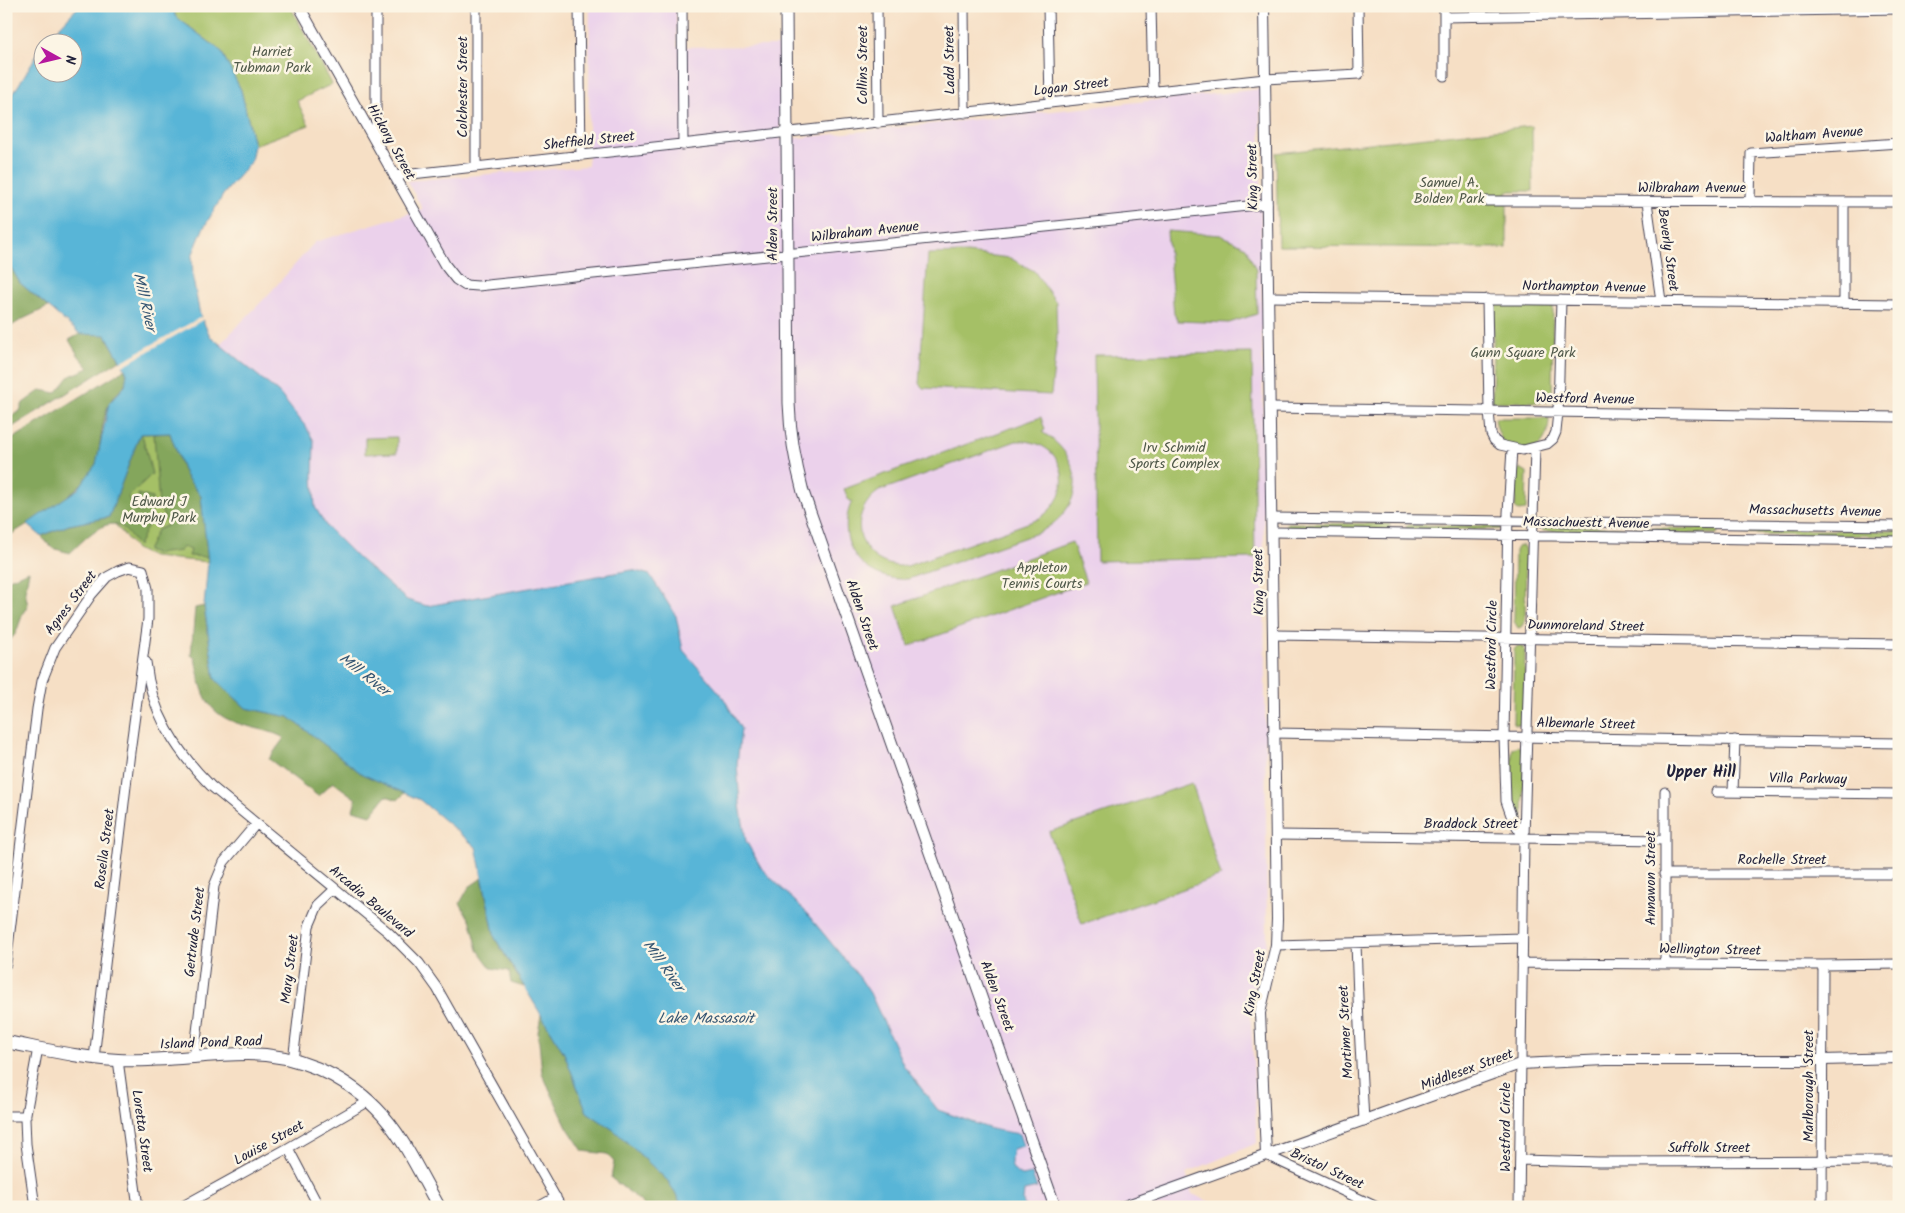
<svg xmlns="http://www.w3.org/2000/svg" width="1905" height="1213" viewBox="0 0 1905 1213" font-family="Kalam,sans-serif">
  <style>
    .built { fill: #ebd1eb }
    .green { fill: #a5c066; stroke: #647150; fill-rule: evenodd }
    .forest { fill: #84a65b; stroke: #53644b }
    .water { fill: #59b5d7; stroke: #3e6c89 }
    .pier { fill: #f6dfc5 }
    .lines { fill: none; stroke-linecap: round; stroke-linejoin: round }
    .minor-casing { stroke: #423e50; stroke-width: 11 }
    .tertiary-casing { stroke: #423e50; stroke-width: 12 }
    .secondary-casing { stroke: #423e50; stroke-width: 13 }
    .primary-casing { stroke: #423e50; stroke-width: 14 }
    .minor { stroke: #fff; stroke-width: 9 }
    .tertiary { stroke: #fff; stroke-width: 10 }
    .secondary { stroke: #fff; stroke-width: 11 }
    .primary { stroke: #fff; stroke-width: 12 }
    .labels { text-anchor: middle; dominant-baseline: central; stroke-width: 5; stroke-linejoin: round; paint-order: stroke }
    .park-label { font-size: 14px; fill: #50594a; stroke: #fcf5e5 }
    .street-label { font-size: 14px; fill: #22223b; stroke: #fcf5e5 }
    .water-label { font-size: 15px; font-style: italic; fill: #355572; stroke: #fcf5e5 }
    .quarter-label { font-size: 16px; font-weight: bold; fill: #22223b; stroke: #fcf5e5 }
  </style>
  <rect width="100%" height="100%" fill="#fcf5e5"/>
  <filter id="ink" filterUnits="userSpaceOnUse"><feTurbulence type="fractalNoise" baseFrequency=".02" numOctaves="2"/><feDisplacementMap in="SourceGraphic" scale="10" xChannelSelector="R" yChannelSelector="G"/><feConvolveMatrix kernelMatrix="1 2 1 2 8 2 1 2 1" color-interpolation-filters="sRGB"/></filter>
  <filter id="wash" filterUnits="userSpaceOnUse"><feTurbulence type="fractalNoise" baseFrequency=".0096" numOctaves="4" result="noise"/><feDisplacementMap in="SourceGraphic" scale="20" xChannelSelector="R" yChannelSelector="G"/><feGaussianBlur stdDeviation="1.12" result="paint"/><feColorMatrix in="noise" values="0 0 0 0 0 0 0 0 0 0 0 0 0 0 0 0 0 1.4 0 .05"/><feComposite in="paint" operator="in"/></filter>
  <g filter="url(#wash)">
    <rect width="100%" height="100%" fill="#f6dfc5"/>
    <path class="built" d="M 590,6 L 676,6 L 677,47 L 780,46 L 780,140 L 1260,89 L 1267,940 L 1250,999 L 1257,1143 L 1186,1173 L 1192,1194 L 1221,1207 L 1025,1207 L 1023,1201 L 1024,1191 L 1037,1188 L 1032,1174 L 1022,1176 L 1014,1171 L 1010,1161 L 1012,1149 L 1019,1135 L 991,1129 L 938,1110 L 904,1066 L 870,993 L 860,978 L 804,910 L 762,869 L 746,841 L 740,805 L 737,764 L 741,729 L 723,697 L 683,650 L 676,616 L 650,575 L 632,570 L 427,606 L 407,600 L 359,559 L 327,527 L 315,507 L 313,476 L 314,441 L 306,427 L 279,393 L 220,344 L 268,295 L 315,242 L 423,209 L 407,181 L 588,166 Z"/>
    <path class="green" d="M 174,6 L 194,8 L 205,6 L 290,6 L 332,84 L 297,101 L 309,125 L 254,145 L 241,90 L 221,51 L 175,16 Z
      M 1532,126 L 1533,191 L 1507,191 L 1507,248 L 1278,246 L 1276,153 Z
      M 1167,231 L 1221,235 L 1246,247 L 1256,270 L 1257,314 L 1229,323 L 1178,321 L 1174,314 Z
      M 967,253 L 1010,258 L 1034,271 L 1056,302 L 1057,337 L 1051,395 L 923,388 L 919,384 L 928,254 Z
      M 1494,304 L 1553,304 L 1552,402 L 1492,402 Z
      M 1252,353 L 1255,558 L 1097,561 L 1094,355 Z
      M 1041,417 L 1045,430 L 1042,432 C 1086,459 1087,507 1040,532 L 908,579 C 864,582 833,543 852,501 L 849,501 L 844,489 ZM 1016,441 C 1066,438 1080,496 1036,520 L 907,566 C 861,569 842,517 879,491 Z
      M 1495,418 L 1549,418 C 1549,430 1546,439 1538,447 C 1515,468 1497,440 1495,418 Z
      M 170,433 L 207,502 L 208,562 L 152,557 L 136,549 L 109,517 L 140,434 Z
      M 397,437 L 397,453 L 365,454 L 365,438 Z
      M 1520,469 L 1527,473 L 1526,510 L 1518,511 L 1515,508 L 1516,472 Z
      M 1287,523 L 1390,524 L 1389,530 L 1287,528 L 1285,526 Z
      M 1408,525 L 1500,526 L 1501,529 L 1407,530 L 1406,527 Z
      M 1546,526 L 1718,529 L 1720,530 L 1717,534 L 1542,531 L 1542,527 Z
      M 1744,529 L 1899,531 L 1899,536 L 1747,534 L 1744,534 Z
      M 1072,542 L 1086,582 L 909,646 L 895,606 Z
      M 1522,545 L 1525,547 L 1526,552 L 1525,621 L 1521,627 L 1518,628 L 1514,621 L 1515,551 L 1517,547 Z
      M 1517,646 L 1524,647 L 1525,652 L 1524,721 L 1522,725 L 1515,724 L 1513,721 L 1514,650 Z
      M 1518,746 L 1524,751 L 1523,823 L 1519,826 C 1509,802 1512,777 1512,752 L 1513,748 Z
      M 1192,783 L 1221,876 L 1082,924 L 1049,832 Z"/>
    <path class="forest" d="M 6,259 L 20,283 L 48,307 L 23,319 L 6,329 Z
      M 80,334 L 105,334 L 120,360 L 6,431 L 6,419 L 20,411 L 23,403 L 41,390 L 56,393 L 70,376 L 89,368 L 78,355 L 69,340 Z
      M 125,369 C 133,386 114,392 109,404 C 101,421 101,444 97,461 C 89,488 34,520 10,535 L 6,548 L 6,443 Z
      M 170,433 L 185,475 L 201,496 L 208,557 L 189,556 L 191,550 L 183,547 L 180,551 L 155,554 L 147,551 L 157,530 L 168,525 L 159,506 L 154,434 Z
      M 140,434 L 142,434 L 152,474 L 128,497 L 136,511 L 142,512 L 138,494 L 152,498 L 151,518 L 138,546 C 133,541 126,529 120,526 C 103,517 81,543 70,553 L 52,548 L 41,536 L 69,525 L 109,517 Z
      M 29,571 L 25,592 L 28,605 L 23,613 L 16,633 L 6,645 L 6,595 L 9,579 Z
      M 204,606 L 215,679 L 246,708 L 289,717 L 362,774 L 405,793 L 398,800 L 386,796 L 371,815 L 353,810 L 356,799 L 333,782 L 318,796 L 269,759 L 284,738 C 274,732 262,730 251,727 C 207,717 203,699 195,658 L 191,655 L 195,608 Z
      M 482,878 L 495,938 L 524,987 L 511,983 L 509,971 L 491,968 L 478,950 L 471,922 L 460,903 L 469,887 Z
      M 541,1015 L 564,1053 L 587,1112 L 615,1131 L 668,1181 L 683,1207 L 644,1207 L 640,1201 L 611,1178 L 614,1162 L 607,1154 L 583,1151 L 567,1127 L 542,1073 L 538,1032 Z"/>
    <path class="water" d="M 79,6 L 174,6 L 175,16 L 221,51 L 241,90 L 254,145 L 251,161 L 223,195 L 203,229 L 192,256 L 193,279 L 200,315 L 210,336 L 279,393 L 306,427 L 314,441 L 313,476 L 315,507 L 327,527 L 359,559 L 407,600 L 427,606 L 632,570 L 650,575 L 676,616 L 683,650 L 723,697 L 741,729 L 737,764 L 740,805 L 746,841 L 762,869 L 804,910 L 860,978 L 870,993 L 904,1066 L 938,1110 L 991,1129 L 1019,1134 L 1023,1146 L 1013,1149 C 1010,1163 1009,1168 1021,1176 L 1032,1174 L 1037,1188 L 1024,1191 L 1023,1201 L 1025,1207 L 683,1207 L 668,1181 L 615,1131 L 587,1112 L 564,1053 L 495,938 L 476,847 L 420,800 L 362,774 L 289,717 L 246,708 L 215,679 L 204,606 L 208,562 L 201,496 L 185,475 L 170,433 L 140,434 L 109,517 L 69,525 L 41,536 L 27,524 L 78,489 L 96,464 L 109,403 L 125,386 L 127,373 L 106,335 L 80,334 L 20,283 L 6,259 L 6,117 L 12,96 L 42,46 L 42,72 L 72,72 L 72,42 L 45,42 Z"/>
    <path class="pier" d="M 203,316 L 204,319 L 121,367 L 119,363 Z"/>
  </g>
  <g filter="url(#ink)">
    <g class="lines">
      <defs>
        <path id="minor" d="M 376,6 L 376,143
          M 476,6 L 476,167
          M 579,6 L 581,156
          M 682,6 L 683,145
          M 877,6 L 878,123
          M 964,6 L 965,113
          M 1048,6 L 1050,103
          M 1151,6 L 1153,92
          M 1444,6 L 1444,76
          M 1444,17 L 1899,9
          M 394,176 L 1265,79 L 1359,74 L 1358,6
          M 1486,201 L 1899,202
          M 1647,202 L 1661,301
          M 1750,202 L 1751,153 L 1899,143
          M 465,285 L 478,286 L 1267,204
          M 1269,297 L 1899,304
          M 1487,299 L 1489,411 L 1491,434 L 1494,440 L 1500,445 L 1523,450 L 1547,444 L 1553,439 L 1556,432 L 1558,412 L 1561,300
          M 1844,303 L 1844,202
          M 1270,408 L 1899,417
          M 1512,449 L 1508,513 L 1504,736 L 1506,801 L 1513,821 L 1524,837
          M 1272,518 L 1899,526
          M 1273,532 L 1899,541
          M 1274,635 L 1899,644
          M 146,662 C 151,712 176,751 211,786 L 388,932 L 419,963 L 437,988 L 561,1207
          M 1273,733 L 1899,743
          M 1665,792 L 1665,963
          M 1716,792 L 1899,794
          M 1733,792 L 1735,740
          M 1277,835 L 1665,840
          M 1664,874 L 1899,874
          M 1356,943 L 1359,1025 L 1364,1121
          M 1276,945 L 1522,938
          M 1522,963 L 1823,965 L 1899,964
          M 6,964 L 37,709 L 42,681 L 55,648 L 92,594 L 107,577 L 118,571 L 129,567 L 143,570 L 148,589 L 148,619 L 130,752 L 94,1058
          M 194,1058 L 214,886 L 224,862 L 256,824
          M 118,1060 L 138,1207
          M 293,1061 L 309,926 L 318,905 L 335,889
          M 6,1116 L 26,1116
          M 288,1148 L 319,1207
          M 1266,1155 L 1377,1207
          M 1520,1160 L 1599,1162 L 1899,1161
          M 35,1207 L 26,1144 L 25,1119 L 38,1048
          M 181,1207 L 288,1148 L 369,1101
          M 538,1207 L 556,1197
          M 1519,1207 L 1524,837 L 1535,448
          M 1822,1207 L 1823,965"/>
        <path id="tertiary" d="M 299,6 L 445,265 L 456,279 L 465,285
          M 1264,6 L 1277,919 L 1276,945 L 1260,1013 L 1266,1155
          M 1122,1207 L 1520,1064 L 1606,1060 L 1823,1060 L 1899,1058"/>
        <path id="secondary" d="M 786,6 L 789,403 C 790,434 795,462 803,492 L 1055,1207"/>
        <path id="primary" d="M 6,1042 C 43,1049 80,1058 118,1060 C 161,1062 204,1054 247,1054 C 295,1054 343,1074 376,1108 C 403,1135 420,1174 439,1207"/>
      </defs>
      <use href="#minor" class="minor-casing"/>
      <use href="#tertiary" class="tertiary-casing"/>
      <use href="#secondary" class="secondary-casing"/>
      <use href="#primary" class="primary-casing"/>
      <use href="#minor" class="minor"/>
      <use href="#tertiary" class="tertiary"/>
      <use href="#secondary" class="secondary"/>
      <use href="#primary" class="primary"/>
    </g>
  </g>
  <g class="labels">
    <g class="park-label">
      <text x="272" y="52">Harriet<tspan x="272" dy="16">Tubman Park</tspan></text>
      <text x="1449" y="183">Samuel A.<tspan x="1449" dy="16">Bolden Park</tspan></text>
      <text x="1523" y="353">Gunn Square Park</text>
      <text x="1174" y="448">Irv Schmid<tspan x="1174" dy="16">Sports Complex</tspan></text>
      <text x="159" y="502">Edward J<tspan x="159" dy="16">Murphy Park</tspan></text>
      <text x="1042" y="568">Appleton<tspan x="1042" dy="16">Tennis Courts</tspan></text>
    </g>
    <g class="street-label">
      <text transform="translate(950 60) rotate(-91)">Ladd Street</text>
      <text transform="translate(863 65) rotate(-90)">Collins Street</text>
      <text transform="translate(463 87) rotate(-90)">Colchester Street</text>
      <text transform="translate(1071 87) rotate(-7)">Logan Street</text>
      <text transform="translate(1814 135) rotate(-4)">Waltham Avenue</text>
      <text transform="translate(589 141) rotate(-6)">Sheffield Street</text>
      <text transform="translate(391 142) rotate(61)">Hickory Street</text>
      <text transform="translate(1253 177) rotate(-91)">King Street</text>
      <text x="1692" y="188">Wilbraham Avenue</text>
      <text transform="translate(773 224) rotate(-90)">Alden Street</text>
      <text transform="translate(865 232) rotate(-6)">Wilbraham Avenue</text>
      <text transform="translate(1668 250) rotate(82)">Beverly Street</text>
      <text transform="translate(1584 287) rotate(1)">Northampton Avenue</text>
      <text transform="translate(1585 399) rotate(1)">Westford Avenue</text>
      <text transform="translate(1815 511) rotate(1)">Massachusetts Avenue</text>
      <text transform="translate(1586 523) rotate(1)">Massachuestt Avenue</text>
      <text transform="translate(1259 582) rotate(-91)">King Street</text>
      <text transform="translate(71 603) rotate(-53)">Agnes Street</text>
      <text transform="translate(862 615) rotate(71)">Alden Street</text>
      <text transform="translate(1586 626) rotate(1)">Dunmoreland Street</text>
      <text transform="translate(1492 645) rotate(-89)">Westford Circle</text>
      <text transform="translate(1586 724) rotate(1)">Albemarle Street</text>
      <text transform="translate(1808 779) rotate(1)">Villa Parkway</text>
      <text x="1471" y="824">Braddock Street</text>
      <text transform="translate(105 849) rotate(-83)">Rosella Street</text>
      <text x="1782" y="860">Rochelle Street</text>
      <text transform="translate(1651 878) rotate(-90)">Annawon Street</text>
      <text transform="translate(371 902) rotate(40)">Arcadia Boulevard</text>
      <text transform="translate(195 932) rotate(-83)">Gertrude Street</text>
      <text transform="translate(1710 950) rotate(1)">Wellington Street</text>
      <text transform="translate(290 969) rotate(-83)">Mary Street</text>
      <text transform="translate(1255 983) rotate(-79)">King Street</text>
      <text transform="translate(997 996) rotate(70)">Alden Street</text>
      <text transform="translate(1346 1032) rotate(-93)">Mortimer Street</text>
      <text transform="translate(211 1043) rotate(-2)">Island Pond Road</text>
      <text transform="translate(1467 1070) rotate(-20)">Middlesex Street</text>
      <text transform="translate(1809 1086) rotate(-90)">Marlborough Street</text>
      <text transform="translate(1506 1127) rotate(-90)">Westford Circle</text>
      <text transform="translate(142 1131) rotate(82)">Loretta Street</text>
      <text transform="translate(269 1143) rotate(-29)">Louise Street</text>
      <text x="1709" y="1148">Suffolk Street</text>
      <text transform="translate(1327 1169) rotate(25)">Bristol Street</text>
    </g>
    <g class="water-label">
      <text transform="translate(144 302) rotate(77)">Mill River</text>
      <text transform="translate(364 675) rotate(38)">Mill River</text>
      <text transform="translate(663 966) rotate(54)">Mill River</text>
      <text x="706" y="1019">Lake Massasoit</text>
    </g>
    <g class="quarter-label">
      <text x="1701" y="772">Upper Hill</text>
    </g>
  </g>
  <rect width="1905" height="1213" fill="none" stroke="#fcf5e5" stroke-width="25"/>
  <g transform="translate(58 58) rotate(98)"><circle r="24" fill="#fcf5e5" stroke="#a5a1a1"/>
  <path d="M0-4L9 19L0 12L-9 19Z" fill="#b5179e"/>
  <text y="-8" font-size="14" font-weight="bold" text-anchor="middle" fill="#22223b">N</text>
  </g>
</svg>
